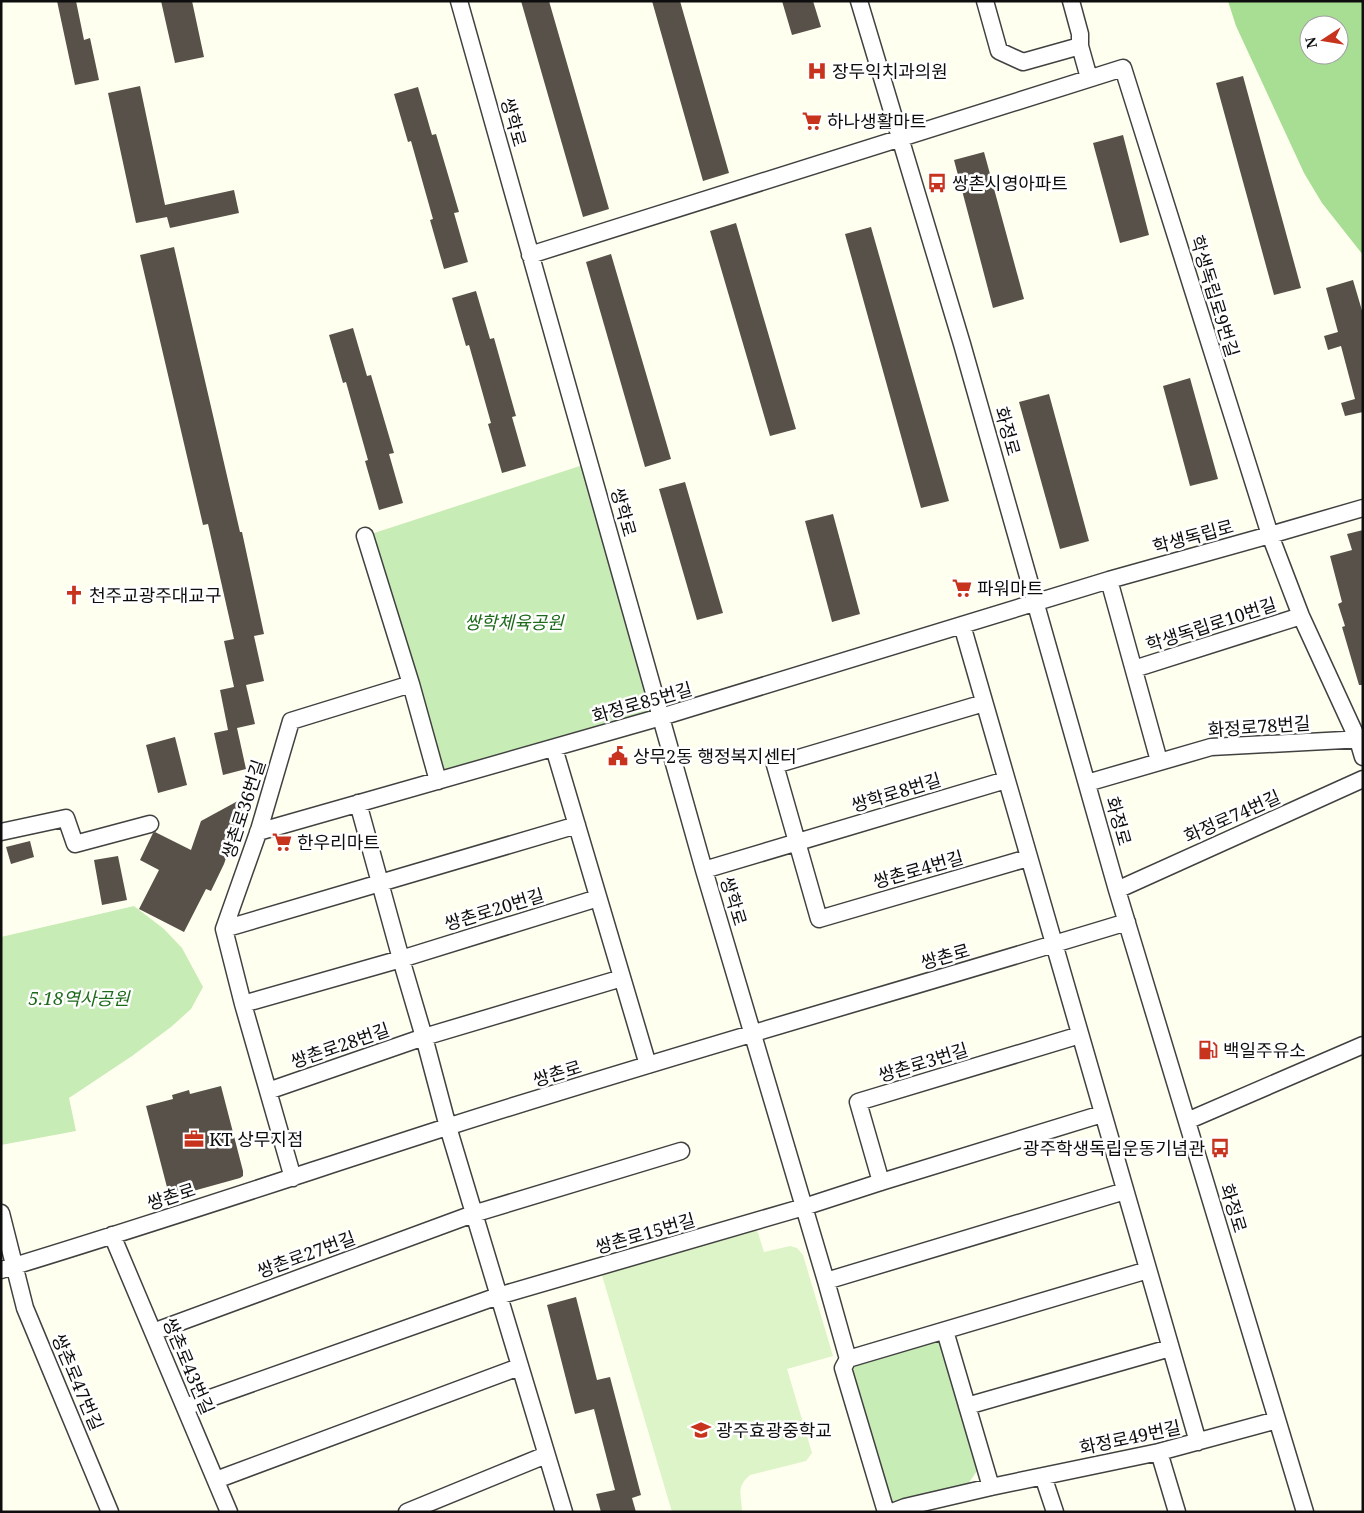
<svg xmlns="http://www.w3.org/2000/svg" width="1364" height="1513" viewBox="0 0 1364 1513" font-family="'Noto Serif','Noto Sans KR',serif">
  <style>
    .green { fill: #c8ecb6 }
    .forest { fill: #a8de94; fill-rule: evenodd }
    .pitch { fill: #ddf3c8 }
    .building { fill: #57514a }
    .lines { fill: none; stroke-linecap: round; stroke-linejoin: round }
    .minor-casing { stroke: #414141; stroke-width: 19 }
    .minor { stroke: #fff; stroke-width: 16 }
    .labels { text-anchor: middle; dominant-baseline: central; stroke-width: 5; stroke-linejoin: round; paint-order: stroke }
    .poi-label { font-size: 18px; fill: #0e0e0e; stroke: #fff; text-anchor: start }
    .street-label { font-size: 18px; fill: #0e0e0e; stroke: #fff }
    .park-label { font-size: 18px; font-style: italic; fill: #1c6a1a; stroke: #fff }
  </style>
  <rect width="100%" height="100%" fill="#ffffef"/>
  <path class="green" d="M 589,463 L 661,717 L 438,781 L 365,536 Z
    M 134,906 L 164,929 L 182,948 L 203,987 L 191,1009 L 171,1027 L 132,1056 L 69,1098 L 76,1131 L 1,1145 L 1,937 Z
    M 937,1340 L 945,1344 L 979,1468 L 968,1484 L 887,1503 L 848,1366 Z"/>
  <path class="forest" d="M 1228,1 L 1363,1 L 1363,255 L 1322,203 L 1304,173 L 1236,26 ZM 1309,25 L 1339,25 L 1339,55 L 1309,55 Z"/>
  <path class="pitch" d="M 756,1227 L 764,1252 L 790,1246 L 797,1248 L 803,1255 L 833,1356 L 787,1369 L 812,1453 L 806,1461 L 750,1475 C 735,1488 742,1495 742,1512 L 672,1512 L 601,1272 Z"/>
  <path class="building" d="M 57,1 L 76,1 L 84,40 L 90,38 L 99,80 L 75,85 Z
    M 161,1 L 192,1 L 204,57 L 175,63 Z
    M 521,1 L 549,1 L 609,209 L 583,217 Z
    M 652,1 L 680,1 L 729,173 L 703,181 Z
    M 782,1 L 813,1 L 821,27 L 792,35 Z
    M 1243,76 L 1301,288 L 1274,295 L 1216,83 Z
    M 140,86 L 165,205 L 234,190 L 239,213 L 170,228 L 167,217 L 136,223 L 108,93 Z
    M 418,87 L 432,135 L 436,134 L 459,212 L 454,213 L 468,262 L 444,269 L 430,220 L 433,219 L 411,141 L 408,142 L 394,94 Z
    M 1123,135 L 1149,235 L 1120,243 L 1093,143 Z
    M 984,152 L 1024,299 L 993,308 L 954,160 Z
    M 736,223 L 796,429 L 770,436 L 710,231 Z
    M 871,227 L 949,501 L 921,508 L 845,234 Z
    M 174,247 L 240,532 L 242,532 L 264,634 L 254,636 L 264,681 L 246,685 L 255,724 L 237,728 L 246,769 L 223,775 L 214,733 L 228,730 L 220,690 L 234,687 L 224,641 L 234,639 L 208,524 L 203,525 L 140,255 Z
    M 611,254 L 671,459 L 645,467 L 586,262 Z
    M 1353,280 L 1363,314 L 1363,412 L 1345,416 L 1341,403 L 1355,399 L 1341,346 L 1328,350 L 1324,336 L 1338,332 L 1326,288 Z
    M 476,291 L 490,339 L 494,338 L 516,416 L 512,417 L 526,466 L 502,473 L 488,424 L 491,423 L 469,345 L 466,346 L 452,298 Z
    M 353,328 L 367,376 L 371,375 L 394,453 L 389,454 L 403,503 L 379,510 L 365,461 L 368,460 L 346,382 L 343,383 L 329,335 Z
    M 1190,378 L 1218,479 L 1190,486 L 1163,386 Z
    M 1049,394 L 1089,541 L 1060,549 L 1019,402 Z
    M 685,482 L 723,613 L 697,620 L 659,489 Z
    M 833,514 L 860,614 L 832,622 L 805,521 Z
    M 1363,530 L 1363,685 L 1359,685 L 1342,627 L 1345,626 L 1338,604 L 1342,602 L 1330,556 L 1352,550 L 1347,534 Z
    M 175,737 L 187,785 L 158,793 L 146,745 Z
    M 247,796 L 224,864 L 211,891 L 206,889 L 184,932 L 139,909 L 159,870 L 140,860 L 153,833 L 155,832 L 191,850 L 201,821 Z
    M 30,841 L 34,857 L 11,864 L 6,847 Z
    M 118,856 L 127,900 L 102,905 L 94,860 Z
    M 221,1086 L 243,1171 L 243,1176 L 240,1178 L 175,1196 L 169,1195 L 146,1106 L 173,1099 L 172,1095 L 189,1090 L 190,1094 Z
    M 576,1297 L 597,1380 L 610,1377 L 641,1495 L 632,1498 L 636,1512 L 601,1512 L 596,1494 L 615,1490 L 594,1409 L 575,1414 L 547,1305 Z"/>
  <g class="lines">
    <defs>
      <path id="minor" d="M 459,1 L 704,870 L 826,1281 L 848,1359 L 843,1368 L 886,1512
        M 859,1 L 962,344 L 1117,890 L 1305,1512
        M 985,1 L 999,51 L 1023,62 L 1080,46
        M 1071,1 L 1080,34 L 1080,46 L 1089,78
        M 530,255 L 1123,68 L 1270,535 L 1301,616 L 1358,740 L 1363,757
        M 365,536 L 411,684 L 438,781
        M 1109,580 L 1159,761
        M 962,625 L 1198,1442
        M 1134,669 L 1301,616
        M 984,703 L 775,765 L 819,919 L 1028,858
        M 554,748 L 648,1065
        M 1087,783 L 1211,747 L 1363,739
        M 358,803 L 401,959 L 424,1037 L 448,1127 L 564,1512
        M 1,832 L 66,818 L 75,844 L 150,824
        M 258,832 L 661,717 L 1109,580 L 1270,535 L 1363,508
        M 704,870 L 1006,780
        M 1117,890 L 1363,779
        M 224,929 L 577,825
        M 243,1004 L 401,959 L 598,898
        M 268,1091 L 424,1037 L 622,978
        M 1187,1121 L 1363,1045
        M 293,1178 L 243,1004 L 224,929 L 259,830 L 291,721 L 411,684
        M 881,1182 L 858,1102 L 1080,1035
        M 1,1213 L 25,1308 L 110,1512
        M 112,1235 L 229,1512
        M 1,1270 C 150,1225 298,1175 447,1127 C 672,1055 900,991 1127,922
        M 826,1281 L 1125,1191
        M 945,1331 L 991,1487
        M 153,1332 L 473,1214 L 681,1151
        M 848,1359 L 1148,1270
        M 967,1406 L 1170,1348
        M 185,1407 L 498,1296 L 804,1207 L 881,1182 L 1102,1114
        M 1159,1452 L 1177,1512
        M 1043,1476 L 1055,1512
        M 216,1480 L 519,1367
        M 407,1512 L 546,1455
        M 892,1512 L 905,1507 L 991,1487 L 1159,1452 L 1277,1420"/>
    </defs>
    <use href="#minor" class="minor-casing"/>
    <use href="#minor" class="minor"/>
  </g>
  <defs>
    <symbol id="hospital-bare" viewBox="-9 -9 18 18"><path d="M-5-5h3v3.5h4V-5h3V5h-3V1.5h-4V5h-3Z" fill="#c7331d" stroke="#fff" stroke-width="2.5" paint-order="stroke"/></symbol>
    <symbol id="supermarket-bare" viewBox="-9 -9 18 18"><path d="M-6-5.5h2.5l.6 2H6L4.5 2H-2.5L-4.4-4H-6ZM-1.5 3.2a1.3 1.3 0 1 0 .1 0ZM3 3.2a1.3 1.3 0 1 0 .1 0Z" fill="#c7331d" stroke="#fff" stroke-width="2.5" paint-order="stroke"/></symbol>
    <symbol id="bus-bare" viewBox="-9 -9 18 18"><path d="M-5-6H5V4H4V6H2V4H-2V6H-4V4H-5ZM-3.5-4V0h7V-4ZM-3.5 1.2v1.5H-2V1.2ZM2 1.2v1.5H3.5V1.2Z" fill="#c7331d" stroke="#fff" stroke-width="2.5" paint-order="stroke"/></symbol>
    <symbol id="church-bare" viewBox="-9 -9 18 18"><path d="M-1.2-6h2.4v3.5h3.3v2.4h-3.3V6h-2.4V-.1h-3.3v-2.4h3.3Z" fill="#c7331d" stroke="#fff" stroke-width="2.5" paint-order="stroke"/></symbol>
    <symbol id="civic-bare" viewBox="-9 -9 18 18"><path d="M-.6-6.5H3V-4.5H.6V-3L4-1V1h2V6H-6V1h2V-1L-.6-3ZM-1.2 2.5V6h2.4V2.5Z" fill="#c7331d" stroke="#fff" stroke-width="2.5" paint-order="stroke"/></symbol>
    <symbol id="fuel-bare" viewBox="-9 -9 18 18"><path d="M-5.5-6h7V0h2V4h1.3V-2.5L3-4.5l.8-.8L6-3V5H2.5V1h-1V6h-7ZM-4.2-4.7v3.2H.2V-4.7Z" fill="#c7331d" stroke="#fff" stroke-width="2.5" paint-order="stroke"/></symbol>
    <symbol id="office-bare" viewBox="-9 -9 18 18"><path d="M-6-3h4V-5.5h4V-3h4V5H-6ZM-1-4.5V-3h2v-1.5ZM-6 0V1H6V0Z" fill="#c7331d" stroke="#fff" stroke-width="2.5" paint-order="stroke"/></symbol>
    <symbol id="school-bare" viewBox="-9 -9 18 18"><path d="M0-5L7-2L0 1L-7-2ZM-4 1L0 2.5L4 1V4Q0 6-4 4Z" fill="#c7331d" stroke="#fff" stroke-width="2.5" paint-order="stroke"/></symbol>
  </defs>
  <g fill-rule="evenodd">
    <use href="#hospital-bare" x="803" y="57" width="28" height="28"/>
    <use href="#supermarket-bare" x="798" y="107" width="28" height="28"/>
    <use href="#bus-bare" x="923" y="169" width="28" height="28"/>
    <use href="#supermarket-bare" x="948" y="574" width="28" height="28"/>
    <use href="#church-bare" x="60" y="581" width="28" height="28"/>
    <use href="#civic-bare" x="604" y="742" width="28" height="28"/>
    <use href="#supermarket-bare" x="268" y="828" width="28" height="28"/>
    <use href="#fuel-bare" x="1194" y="1036" width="28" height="28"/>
    <use href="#office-bare" x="180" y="1125" width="28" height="28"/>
    <use href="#bus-bare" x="1206" y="1134" width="28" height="28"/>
    <use href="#school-bare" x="687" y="1416" width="28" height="28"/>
  </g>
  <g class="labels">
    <g class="poi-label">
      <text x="832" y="71">장두익치과의원</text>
      <text x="827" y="121">하나생활마트</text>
      <text x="952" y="183">쌍촌시영아파트</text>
      <text x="977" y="588">파워마트</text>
      <text x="89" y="595">천주교광주대교구</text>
      <text x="633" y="756">상무2동 행정복지센터</text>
      <text x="297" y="842">한우리마트</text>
      <text x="1223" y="1050">백일주유소</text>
      <text x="209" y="1139">KT 상무지점</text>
      <text x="1205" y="1148" text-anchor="end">광주학생독립운동기념관</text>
      <text x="716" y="1430">광주효광중학교</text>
    </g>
    <g class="street-label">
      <text transform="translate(514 122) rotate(74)">쌍학로</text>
      <text transform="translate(1215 296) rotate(73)">학생독립로9번길</text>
      <text transform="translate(1008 431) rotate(74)">화정로</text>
      <text transform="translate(624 512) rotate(74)">쌍학로</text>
      <text transform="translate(1193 536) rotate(-15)">학생독립로</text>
      <text transform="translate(1211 624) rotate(-18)">학생독립로10번길</text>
      <text transform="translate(642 702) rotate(-16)">화정로85번길</text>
      <text transform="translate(1259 726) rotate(-4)">화정로78번길</text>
      <text transform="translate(896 792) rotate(-17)">쌍학로8번길</text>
      <text transform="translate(243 809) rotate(-72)">쌍촌로36번길</text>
      <text transform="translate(1232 816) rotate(-24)">화정로74번길</text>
      <text transform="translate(1119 821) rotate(74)">화정로</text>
      <text transform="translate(918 869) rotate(-16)">쌍촌로4번길</text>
      <text transform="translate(734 901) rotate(73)">쌍학로</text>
      <text transform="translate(494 909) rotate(-17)">쌍촌로20번길</text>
      <text transform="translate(945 956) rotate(-16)">쌍촌로</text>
      <text transform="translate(340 1045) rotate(-19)">쌍촌로28번길</text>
      <text transform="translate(923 1062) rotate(-17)">쌍촌로3번길</text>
      <text transform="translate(557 1073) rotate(-17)">쌍촌로</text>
      <text transform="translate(171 1196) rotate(-18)">쌍촌로</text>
      <text transform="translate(1234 1208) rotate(73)">화정로</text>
      <text transform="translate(645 1233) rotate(-16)">쌍촌로15번길</text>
      <text transform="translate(306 1254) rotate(-20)">쌍촌로27번길</text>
      <text transform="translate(189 1366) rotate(67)">쌍촌로43번길</text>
      <text transform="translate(78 1382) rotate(67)">쌍촌로47번길</text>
      <text transform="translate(1130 1437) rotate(-12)">화정로49번길</text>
    </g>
    <g class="park-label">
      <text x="514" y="622">쌍학체육공원</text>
      <text x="79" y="998">5.18역사공원</text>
    </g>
  </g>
  <rect width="1364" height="1513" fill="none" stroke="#0e0e0e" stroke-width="5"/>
  <g transform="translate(1324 40) rotate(258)"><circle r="24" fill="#ffffff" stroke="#9f9f9f"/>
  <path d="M0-4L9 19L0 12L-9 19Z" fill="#c7331d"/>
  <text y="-8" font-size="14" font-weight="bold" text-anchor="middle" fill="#0e0e0e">N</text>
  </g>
</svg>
